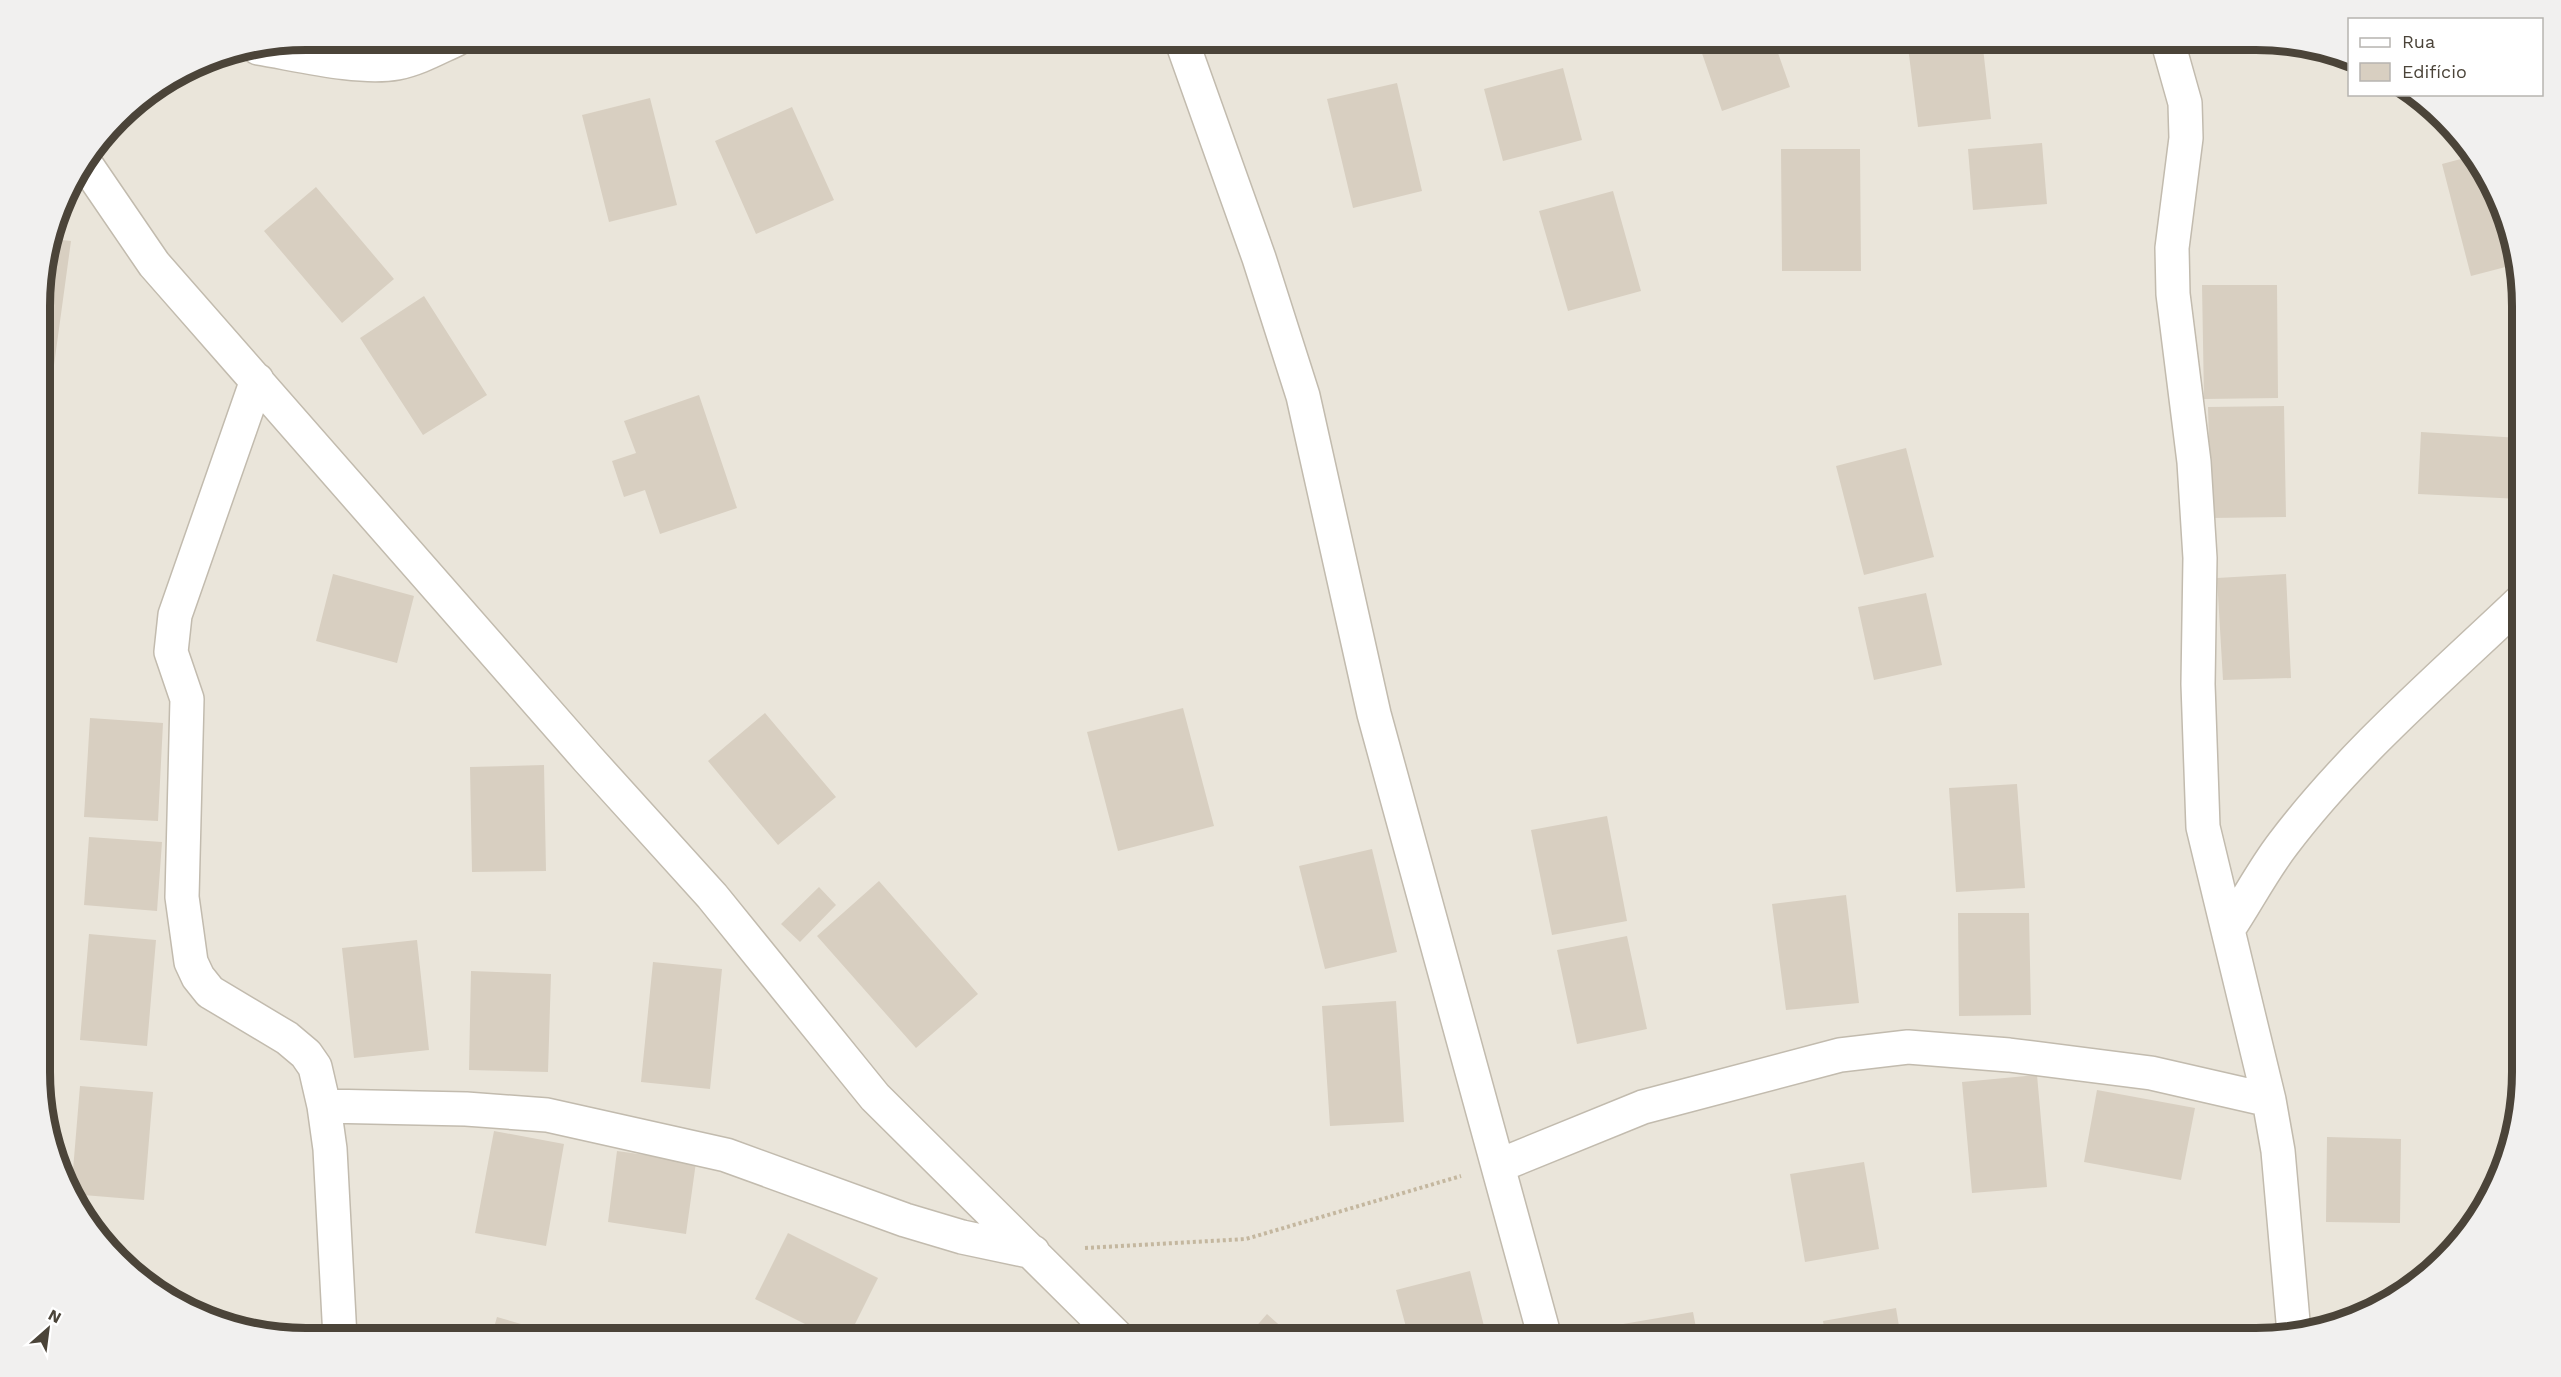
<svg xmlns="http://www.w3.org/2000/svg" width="2561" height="1377" viewBox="0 0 2561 1377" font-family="'Work Sans',sans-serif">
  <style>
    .residential { fill: #eae5da }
    .building { fill: #d8cfc1 }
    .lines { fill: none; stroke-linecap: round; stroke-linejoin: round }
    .street-casing { stroke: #c2bbae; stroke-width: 36 }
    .path { stroke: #c4b79f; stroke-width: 4; stroke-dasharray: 3 3; stroke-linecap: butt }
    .street { stroke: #fff; stroke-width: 33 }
    .rim { fill: none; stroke: #4b4439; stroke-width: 8 }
  </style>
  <rect width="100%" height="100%" fill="#f6f3ec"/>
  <path class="residential" d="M 305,39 L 2256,39 L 2349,61 L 2350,94 L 2416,95 L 2432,105 L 2477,157 L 2520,271 L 2522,1072 L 2494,1190 L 2456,1248 L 2403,1293 L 2341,1324 L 2273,1337 L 305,1338 L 187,1310 L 94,1234 L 59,1173 L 41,1107 L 40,287 L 66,188 L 129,105 L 204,59 Z"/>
  <path class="building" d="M 1697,39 L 1773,39 L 1790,87 L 1722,111 Z
    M 1907,39 L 1982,39 L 1991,119 L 1918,127 Z
    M 1563,68 L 1582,140 L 1503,161 L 1484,89 Z
    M 1397,83 L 1422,191 L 1353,208 L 1327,99 Z
    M 650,98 L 677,205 L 609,222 L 582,115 Z
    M 792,107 L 834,200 L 756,234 L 715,141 Z
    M 2042,143 L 2047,204 L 1973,210 L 1968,149 Z
    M 1781,149 L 1860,149 L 1861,271 L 1782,271 Z
    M 2476,155 L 2517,264 L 2471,276 L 2442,164 Z
    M 316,187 L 394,279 L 342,323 L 264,231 Z
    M 1613,191 L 1641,291 L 1568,311 L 1539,211 Z
    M 53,239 L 71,241 L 51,387 L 40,386 L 40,287 Z
    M 2202,285 L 2277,285 L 2278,398 L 2204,399 Z
    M 424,296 L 487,395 L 423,435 L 360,338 Z
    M 699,395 L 737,508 L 660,534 L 645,490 L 624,497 L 612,461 L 636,453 L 624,421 Z
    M 2284,406 L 2286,517 L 2211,518 L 2208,407 Z
    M 2421,432 L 2520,438 L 2520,499 L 2418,494 Z
    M 40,443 L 47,444 L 41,473 L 40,473 Z
    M 1906,448 L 1934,557 L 1864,575 L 1836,466 Z
    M 333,574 L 414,596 L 397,663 L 316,641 Z
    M 2286,574 L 2291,678 L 2223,680 L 2217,578 Z
    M 1926,593 L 1942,665 L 1874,680 L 1858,607 Z
    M 1183,708 L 1214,826 L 1118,851 L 1087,732 Z
    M 765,713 L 836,797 L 778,845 L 708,761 Z
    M 90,718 L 163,723 L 158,821 L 84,817 Z
    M 544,765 L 546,871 L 472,872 L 470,767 Z
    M 2017,784 L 2025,888 L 1956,892 L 1949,788 Z
    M 1607,816 L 1627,921 L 1552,935 L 1531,830 Z
    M 89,837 L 162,842 L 157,911 L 84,905 Z
    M 1372,849 L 1397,952 L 1325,969 L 1299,866 Z
    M 879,881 L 978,994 L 916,1048 L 817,936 Z
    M 819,887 L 836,905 L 800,942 L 781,924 Z
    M 1846,895 L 1859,1003 L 1786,1010 L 1772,904 Z
    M 1958,913 L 2029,913 L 2031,1015 L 1959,1016 Z
    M 89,934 L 156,940 L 147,1046 L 80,1040 Z
    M 1627,936 L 1647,1029 L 1577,1044 L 1557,950 Z
    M 417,940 L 429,1050 L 354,1058 L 342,948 Z
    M 653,962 L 722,969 L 710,1089 L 641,1082 Z
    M 471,971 L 551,974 L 548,1072 L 469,1070 Z
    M 1396,1001 L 1404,1122 L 1330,1126 L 1322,1006 Z
    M 2037,1075 L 2047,1187 L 1972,1193 L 1962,1082 Z
    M 80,1086 L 153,1092 L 144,1200 L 71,1194 Z
    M 2097,1090 L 2195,1108 L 2181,1180 L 2084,1162 Z
    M 494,1131 L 564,1144 L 546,1246 L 475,1233 Z
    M 2327,1137 L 2401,1139 L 2400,1223 L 2326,1222 Z
    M 617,1151 L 696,1162 L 686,1234 L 608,1222 Z
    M 1864,1162 L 1879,1249 L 1805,1262 L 1790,1174 Z
    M 788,1233 L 878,1278 L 848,1338 L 833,1338 L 755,1299 Z
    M 1470,1271 L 1487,1338 L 1409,1338 L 1396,1290 Z
    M 1896,1308 L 1901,1338 L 1826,1338 L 1823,1321 Z
    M 1693,1312 L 1698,1338 L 1625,1338 L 1623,1324 Z
    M 1267,1314 L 1294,1338 L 1246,1338 Z
    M 497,1317 L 566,1337 L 566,1338 L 491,1338 Z"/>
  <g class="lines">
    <defs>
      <path id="street" d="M 1181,39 L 1259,258 L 1303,396 L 1374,714 L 1545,1338
        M 2167,39 L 2185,103 L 2186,138 L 2172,248 L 2173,294 L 2194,462 L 2200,558 L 2198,684 L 2203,827 L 2269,1100 L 2278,1151 L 2294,1333
        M 258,48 C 296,54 359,70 397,63 C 418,59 437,48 457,39
        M 85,163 L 154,264 L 588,759 L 712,896 L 875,1097 L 1118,1338
        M 257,380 L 175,615 L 171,652 L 187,699 L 182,897 L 191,962 L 198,977 L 210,992 L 287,1038 L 306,1054 L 315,1067 L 324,1106 L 330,1149 L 340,1338
        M 2229,928 C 2247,901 2263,870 2283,844 C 2351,754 2439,679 2521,601
        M 324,1106 L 466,1109 L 547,1115 L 726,1155 L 905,1220 L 962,1237 L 1033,1252
        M 1498,1166 L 1643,1107 L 1840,1055 L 1908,1047 L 2009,1055 L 2151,1073 L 2269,1100"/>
    </defs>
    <use href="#street" class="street-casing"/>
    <path class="path" d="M 1085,1248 L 1246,1239 L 1461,1176"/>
    <use href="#street" class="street"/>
  </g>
  <path d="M0 0H2561V1377H0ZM306 50H2256A256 256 0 0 1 2512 306V1072A256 256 0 0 1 2256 1328H306A256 256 0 0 1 50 1072V306A256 256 0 0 1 306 50Z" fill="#f1f0ef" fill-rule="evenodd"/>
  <path class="rim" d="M306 50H2256A256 256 0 0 1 2512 306V1072A256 256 0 0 1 2256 1328H306A256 256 0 0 1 50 1072V306A256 256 0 0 1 306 50Z"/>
  <rect x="2348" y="18" width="195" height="78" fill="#ffffff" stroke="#b7b4b0" stroke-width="1.5"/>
  <rect x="2360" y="38" width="30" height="9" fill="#ffffff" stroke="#b7b4b0" stroke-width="1.5"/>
  <text x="2402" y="48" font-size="18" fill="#4b4439">Rua</text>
  <rect x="2360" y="63" width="30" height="18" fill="#d8cfc1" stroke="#b7b4b0" stroke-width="1.5"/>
  <text x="2402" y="78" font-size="18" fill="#4b4439">Edifício</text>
  <g transform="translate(48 1329) rotate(28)" stroke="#ffffff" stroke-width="4.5" paint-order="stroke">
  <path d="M0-4.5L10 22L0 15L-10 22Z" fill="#4b4439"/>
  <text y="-9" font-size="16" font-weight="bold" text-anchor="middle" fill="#4b4439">N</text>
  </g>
</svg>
